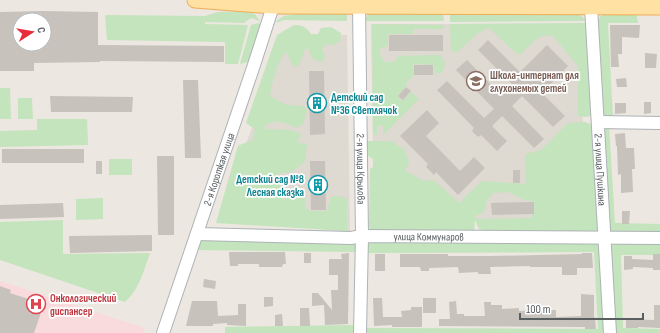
<svg xmlns="http://www.w3.org/2000/svg" width="660" height="333" viewBox="0 0 660 333" font-family="'Sofia Sans Condensed',sans-serif">
  <style>
    .education { fill: #ded9d1 }
    .medical { fill: #fadbdd }
    .green { fill: #c3e4bc; fill-rule: evenodd }
    .building { fill: #c7c2bc; fill-rule: evenodd }
    .lines { fill: none; stroke-linecap: round; stroke-linejoin: round }
    .minor-casing { stroke: #aeb3b6; stroke-width: 14 }
    .major-casing { stroke: #efac56; stroke-width: 17 }
    .minor { stroke: #fff; stroke-width: 12 }
    .major { stroke: #fee1a3; stroke-width: 15 }
    .labels { text-anchor: middle; dominant-baseline: central; stroke-width: 3.5; stroke-linejoin: round; paint-order: stroke }
    .education-label { font-size: 11px; font-weight: bold; fill: #785e54; stroke: #fff; text-anchor: start }
    .culture-label { font-size: 11px; font-weight: bold; fill: #0d838f; stroke: #fff; text-anchor: start }
    .street-label { font-size: 11px; fill: #595e61; stroke: #fff }
    .health-label { font-size: 11px; font-weight: bold; fill: #be3a42; stroke: #fff; text-anchor: start }
  </style>
  <rect width="100%" height="100%" fill="#ece7e0"/>
  <path class="education" d="M 371,24 L 577,24 L 589,221 L 374,220 Z
    M 347,35 L 350,231 L 218,222 L 285,36 Z"/>
  <path class="medical" d="M 0,281 L 145,328 L 143,333 L 0,333 Z"/>
  <path class="green" d="M 243,11 L 255,14 L 260,21 L 251,18 L 244,23 L 205,22 L 205,24 L 248,25 L 238,64 L 225,64 L 225,42 L 107,40 L 105,15 L 205,16 L 218,12 Z
    M 443,12 L 444,21 L 364,21 L 369,13 Z
    M 628,12 L 637,16 L 638,23 L 608,23 L 613,119 L 602,117 L 598,21 C 602,9 617,13 628,12 Z
    M 297,14 L 347,14 L 347,21 L 284,20 L 279,22 L 275,22 L 284,16 Z
    M 450,14 L 580,15 L 587,21 L 450,22 Z
    M 259,23 L 260,25 L 249,60 L 248,62 L 240,64 L 251,25 Z
    M 587,23 L 593,114 L 587,117 L 578,116 L 578,80 L 574,76 L 577,70 L 577,65 L 553,36 C 540,32 532,43 523,52 L 520,54 L 517,54 L 489,28 L 478,33 L 456,53 L 451,49 L 450,24 Z
    M 372,24 L 444,25 L 444,29 L 413,29 L 413,34 L 388,34 L 388,47 L 382,47 L 380,50 L 379,55 L 383,59 L 383,62 L 394,62 L 398,56 L 439,55 C 445,59 446,64 443,71 L 435,75 L 434,65 L 413,64 L 413,76 L 407,81 L 407,85 L 397,96 L 403,101 L 411,92 L 419,99 L 383,135 L 383,126 L 377,126 L 377,135 L 373,135 Z
    M 294,25 C 303,25 306,27 311,34 L 318,34 L 321,28 L 331,27 L 341,33 L 340,41 L 333,45 L 325,44 L 322,50 L 325,57 L 321,62 L 312,59 L 309,49 L 305,49 L 299,65 L 294,67 L 286,52 C 277,61 272,83 270,96 L 286,105 L 304,106 L 307,111 L 303,124 L 297,128 C 287,123 274,118 264,126 L 267,129 L 291,130 L 301,134 L 297,143 L 307,144 L 305,161 C 297,168 291,174 280,173 L 273,179 L 280,185 L 283,201 C 291,193 293,188 305,194 L 305,207 L 311,211 L 327,211 L 331,197 L 339,196 L 347,199 L 347,231 L 216,223 L 238,146 L 242,144 L 253,140 L 255,129 L 246,123 L 277,35 Z
    M 0,88 L 10,88 L 11,119 L 0,119 Z
    M 18,98 L 32,98 L 33,119 L 18,119 Z
    M 37,119 L 87,119 L 88,145 L 0,147 L 0,131 L 37,130 Z
    M 576,122 L 585,122 L 593,125 L 599,227 L 596,232 L 492,233 L 479,229 L 475,220 L 474,232 L 370,230 L 369,224 L 370,169 L 373,167 L 373,159 L 367,155 L 366,144 L 367,141 L 391,141 L 405,150 L 409,163 L 405,171 L 424,181 L 433,180 L 445,190 L 459,203 L 482,181 L 526,184 L 525,154 L 541,150 L 567,124 ZM 509,192 L 524,200 L 533,201 L 532,218 L 475,219 L 475,216 L 484,212 L 487,200 L 493,193 Z
    M 609,126 L 615,223 L 660,224 L 660,234 L 610,234 L 602,131 Z
    M 109,159 L 132,159 L 132,175 L 109,175 Z
    M 103,198 L 103,219 L 76,220 L 76,199 Z
    M 63,220 L 63,254 L 150,253 C 144,270 139,290 125,302 L 0,260 L 0,222 Z
    M 202,240 L 357,243 L 357,252 L 196,250 L 199,243 Z
    M 613,241 L 660,241 L 660,255 L 621,255 L 623,328 L 660,329 L 660,333 L 613,333 L 610,244 Z
    M 369,242 L 599,243 L 605,333 L 365,333 L 364,328 L 598,329 L 594,252 L 370,253 L 367,253 L 366,245 Z
    M 355,325 L 354,333 L 225,333 L 225,327 Z"/>
  <path class="building" d="M 42,11 L 98,12 L 98,45 L 224,46 L 224,62 L 100,61 L 100,62 L 34,63 L 34,71 L 0,71 L 0,12 ZM 20,20 L 44,20 L 44,44 L 20,44 Z
    M 610,25 L 640,25 L 639,38 L 622,37 L 622,54 L 618,54 L 619,67 L 611,67 Z
    M 389,35 L 443,35 L 443,51 L 389,51 Z
    M 488,40 L 520,72 L 547,45 L 568,66 L 542,93 L 565,116 L 553,127 L 522,96 L 512,106 L 544,139 L 534,148 L 502,116 L 492,126 L 507,141 L 497,151 L 481,135 L 478,137 L 472,131 L 474,128 L 437,90 L 447,81 L 484,118 L 494,109 L 456,70 L 467,60 L 502,96 L 513,85 L 478,50 Z
    M 645,53 L 657,54 L 656,68 L 645,68 Z
    M 414,65 L 433,65 L 433,75 L 414,75 Z
    M 309,71 L 324,71 L 325,134 L 310,135 Z
    M 626,78 L 627,87 L 617,87 L 616,79 Z
    M 183,80 L 198,80 L 201,158 L 185,158 Z
    M 406,87 L 411,91 L 403,100 L 398,96 Z
    M 50,96 L 133,97 L 132,112 L 51,112 Z
    M 644,102 L 651,102 L 651,113 L 644,114 Z
    M 615,103 L 626,103 L 626,113 L 615,114 Z
    M 427,110 L 439,123 L 426,136 L 460,171 L 474,157 L 485,168 L 458,195 L 436,172 L 434,175 L 426,167 L 428,164 L 400,136 Z
    M 625,133 L 626,148 L 634,148 L 635,169 L 632,169 L 633,192 L 621,193 L 621,174 L 618,175 L 617,146 L 616,146 L 615,134 Z
    M 2,149 L 84,149 L 84,163 L 2,163 Z
    M 157,156 L 174,156 L 174,235 L 158,235 Z
    M 96,161 L 102,161 L 102,174 L 96,174 Z
    M 310,161 L 325,161 L 326,210 L 311,210 Z
    M 513,170 L 520,170 L 520,183 L 513,183 Z
    M 534,202 L 534,214 L 492,215 L 491,203 Z
    M 63,203 L 64,217 L 0,219 L 0,205 Z
    M 622,211 L 630,211 L 629,224 L 622,224 Z
    M 152,235 L 152,251 L 70,253 L 69,236 Z
    M 229,252 L 285,252 L 286,264 L 283,264 L 282,267 L 259,267 L 259,264 L 238,264 L 238,266 L 230,266 Z
    M 304,253 L 311,253 L 311,263 L 304,263 Z
    M 349,253 L 348,324 L 325,325 L 324,305 L 312,306 L 312,293 L 318,293 L 332,310 L 331,290 L 338,290 L 338,275 L 329,275 L 329,259 L 342,259 L 341,254 Z
    M 582,253 L 592,253 L 593,268 L 577,268 L 577,275 L 562,275 L 562,267 L 530,267 L 530,266 L 490,267 L 491,274 L 478,274 L 478,272 L 459,273 L 458,267 L 429,268 L 429,271 L 421,271 L 420,267 L 400,267 L 400,254 L 448,254 L 448,256 L 491,256 L 582,254 Z
    M 375,254 L 385,254 L 385,271 L 375,271 Z
    M 653,254 L 660,254 L 660,270 L 653,270 L 653,268 L 633,267 L 633,269 L 624,270 L 624,256 L 632,256 L 632,259 L 653,260 Z
    M 204,279 L 216,281 L 215,289 L 203,287 Z
    M 0,286 L 11,290 L 10,293 L 44,304 L 34,333 L 0,333 Z
    M 581,294 L 594,295 L 594,317 L 595,317 L 596,329 L 585,329 L 585,327 L 439,326 L 439,319 L 450,319 L 449,302 L 456,301 L 457,314 L 464,314 L 464,316 L 485,316 L 484,302 L 491,302 L 491,305 L 502,305 L 502,309 L 519,308 L 519,311 L 556,310 L 556,317 L 581,316 Z
    M 264,297 L 273,297 L 273,306 L 264,307 Z
    M 373,298 L 382,298 L 383,317 L 402,317 L 401,311 L 411,310 L 411,307 L 422,307 L 422,327 L 392,327 L 392,325 L 374,326 Z
    M 423,298 L 436,298 L 436,313 L 423,313 Z
    M 192,301 L 217,301 L 218,316 L 238,315 L 238,304 L 246,304 L 246,326 L 227,325 L 227,323 L 213,324 L 213,326 L 186,326 Z
    M 654,305 L 660,305 L 660,328 L 638,327 L 638,328 L 626,328 L 626,319 L 654,320 Z
    M 300,308 L 309,308 L 310,326 L 300,326 Z
    M 282,314 L 283,326 L 275,326 L 275,315 Z"/>
  <g class="lines">
    <defs>
      <g id="minor">
        <path id="s1" d="M 359,6 L 362,236 L 360,333"/>
        <path id="s2" d="M 591,7 L 610,333"/>
        <path d="M 598,122 L 660,123"/>
        <path id="s3" d="M 197,234 L 351,238 L 362,236 L 660,238"/>
        <path id="s4" d="M 163,333 L 254,65 L 273,6"/>
      </g>
      <path id="major" d="M 195,0 L 273,6 L 660,7"/>
    </defs>
    <use href="#minor" class="minor-casing"/>
    <use href="#major" class="major-casing"/>
    <use href="#minor" class="minor"/>
    <use href="#major" class="major"/>
  </g>
  <defs>
    <symbol id="school-ring" viewBox="-11 -11 22 22"><circle r="9.5" fill="#fff" stroke="#8d6e63" stroke-width="1.5"/><path d="M0-5L7-2L0 1L-7-2ZM-4 1L0 2.5L4 1V4Q0 6-4 4Z" fill="#8d6e63"/></symbol>
    <symbol id="building-ring" viewBox="-11 -11 22 22"><circle r="9.5" fill="#fff" stroke="#0f9aa8" stroke-width="1.5"/><path d="M-4-6H4V6H1V3H-1V6H-4ZM-2.5-4.3h1.7v1.8h-1.7ZM.8-4.3h1.7v1.8H.8ZM-2.5-1h1.7V.8h-1.7ZM.8-1h1.7V.8H.8Z" fill="#0f9aa8"/></symbol>
    <symbol id="hospital-ring" viewBox="-11 -11 22 22"><circle r="9.5" fill="#fff" stroke="#e0444e" stroke-width="1.5"/><path d="M-5-5h3v3.5h4V-5h3V5h-3V1.5h-4V5h-3Z" fill="#e0444e"/></symbol>
  </defs>
  <g fill-rule="evenodd">
    <use href="#school-ring" x="465" y="70" width="22" height="22"/>
    <use href="#building-ring" x="306" y="92" width="22" height="22"/>
    <use href="#building-ring" x="307" y="174" width="22" height="22"/>
    <use href="#hospital-ring" x="25" y="293" width="22" height="22"/>
  </g>
  <g class="labels">
    <g class="education-label">
      <text x="490" y="75">Школа-интернат для<tspan x="490" dy="13">глухонемых детей</tspan></text>
    </g>
    <g class="culture-label">
      <text x="331" y="97">Детский сад<tspan x="331" dy="13">№36 Светлячок</tspan></text>
      <text x="304" y="179" text-anchor="end">Детский сад №8<tspan x="304" dy="13">Лесная сказка</tspan></text>
    </g>
    <g class="street-label">
      <text stroke="none"><textPath href="#s1" startOffset="163">2-я улица Крылова</textPath></text>
      <text stroke="none"><textPath href="#s4" startOffset="173">2-я Короткая улица</textPath></text>
      <text stroke="none"><textPath href="#s2" startOffset="163">2-я улица Пушкина</textPath></text>
      <text stroke="none"><textPath href="#s3" startOffset="232">улица Коммунаров</textPath></text>
    </g>
    <g class="health-label">
      <text x="50" y="298">Онкологический<tspan x="50" dy="13">диспансер</tspan></text>
    </g>
  </g>
  <g transform="translate(32 32) rotate(78)"><circle r="19" fill="#ffffff" stroke="#bdbfc0"/>
  <path d="M0-3L7 15L0 10L-7 15Z" fill="#e72c3b"/>
  <text y="-6" font-size="11" font-weight="bold" text-anchor="middle" fill="#595e61">С</text>
  </g>
  <path d="M520 313v6h123v-6" fill="none" stroke="#595e61" stroke-width="2"/>
  <text x="526" y="313" font-size="12" fill="#595e61" stroke="#ffffff" stroke-width="3" paint-order="stroke">100 m</text>
</svg>
